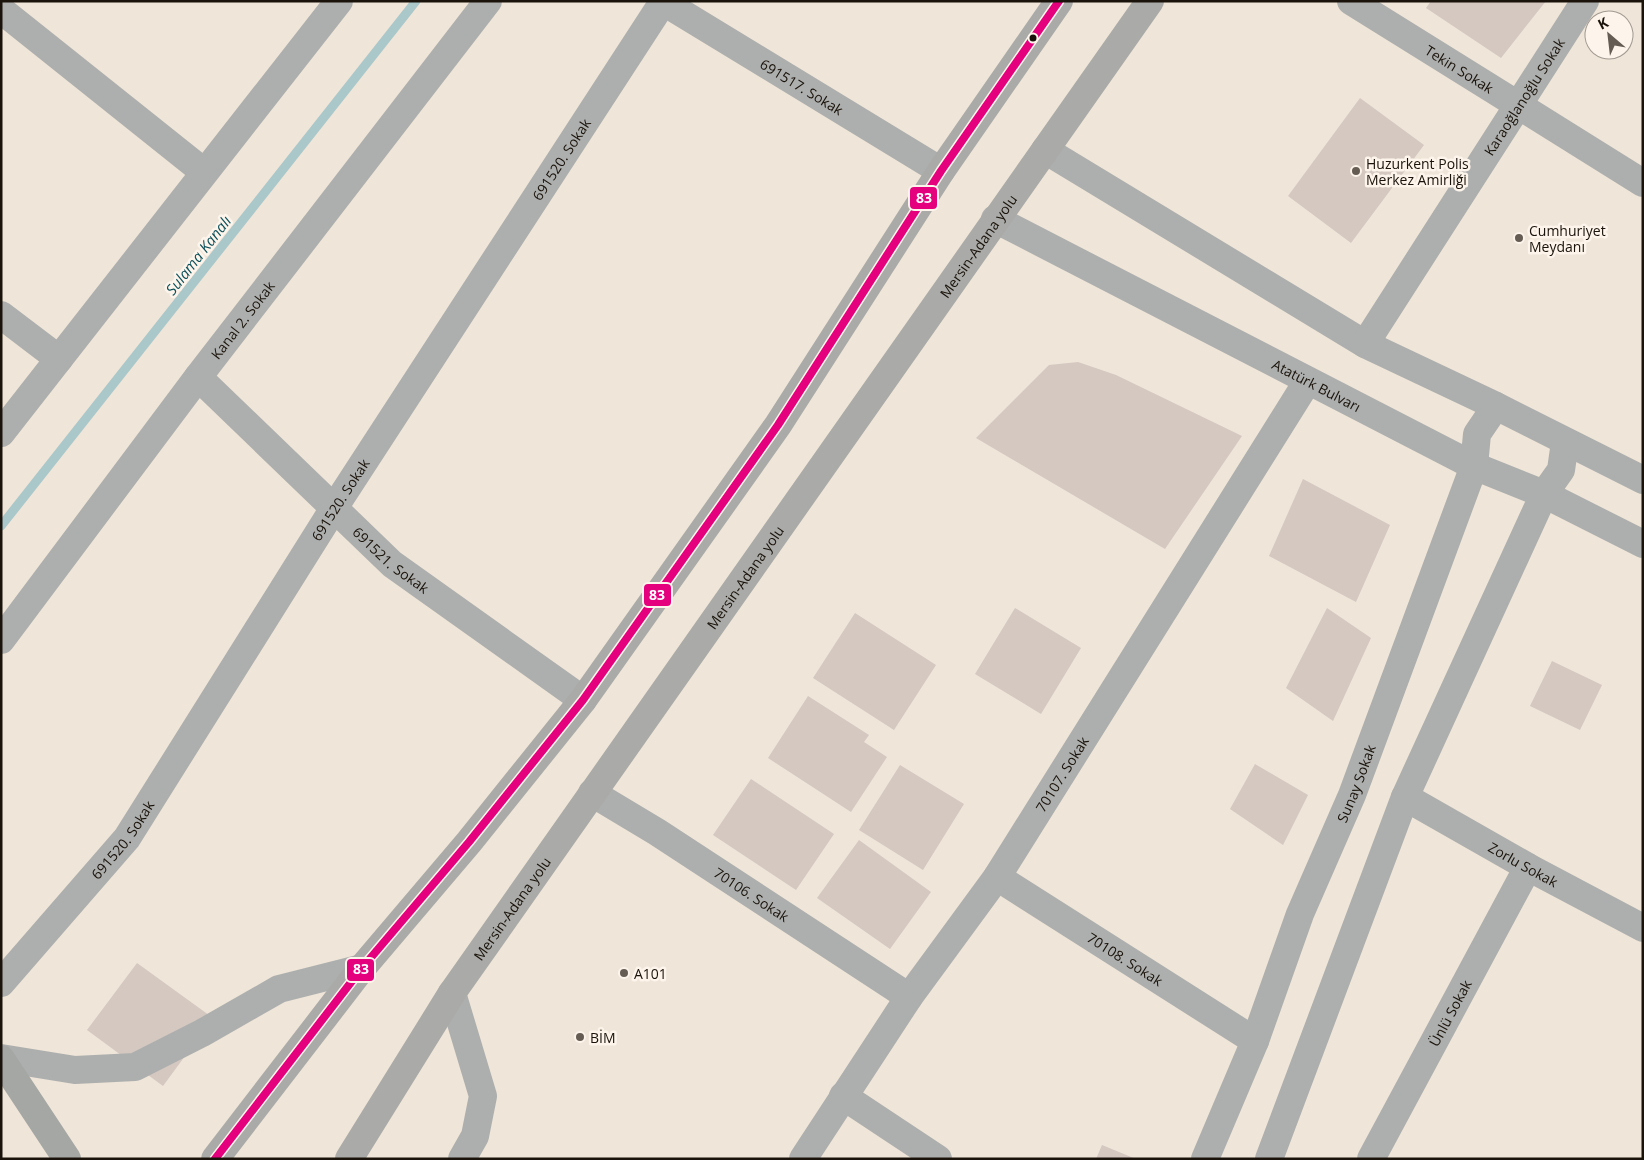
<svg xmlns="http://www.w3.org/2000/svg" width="1644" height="1160" viewBox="0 0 1644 1160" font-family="'Open Sans',sans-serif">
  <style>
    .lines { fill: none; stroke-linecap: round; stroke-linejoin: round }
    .stream { stroke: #aac7c9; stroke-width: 9 }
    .building { fill: #d4c8c1 }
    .minor { stroke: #adafae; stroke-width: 28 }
    .major { stroke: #a5a7a5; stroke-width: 28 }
    .highway { stroke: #aaaba8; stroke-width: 28 }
    .bus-1-casing { stroke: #fdf5ec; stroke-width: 11 }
    .bus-1 { stroke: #e5007d; stroke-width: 8 }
    .bus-dot { fill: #1a130b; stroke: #fdf5ec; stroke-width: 2 }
    .poi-dot { fill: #655c53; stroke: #fdf5ec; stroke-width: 2 }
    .labels { text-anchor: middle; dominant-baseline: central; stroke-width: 5; stroke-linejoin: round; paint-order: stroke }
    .street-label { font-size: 14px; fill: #1a130b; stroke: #fdf5ec }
    .poi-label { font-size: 14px; fill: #1a130b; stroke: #fdf5ec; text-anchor: start }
    .water-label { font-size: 15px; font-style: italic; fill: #0d505a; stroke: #fdf5ec }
    .line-badge { stroke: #fdf5ec; stroke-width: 2 }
    .badge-label { font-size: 14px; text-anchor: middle; font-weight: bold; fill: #fff }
  </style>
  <rect width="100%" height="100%" fill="#efe5d8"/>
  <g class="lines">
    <path class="stream" d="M 1,526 L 416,1"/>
  </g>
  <path class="building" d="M 1431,1 L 1546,1 L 1501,58 L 1426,8 Z
    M 1360,98 L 1424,145 L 1351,243 L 1288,196 Z
    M 1078,362 L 1116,375 L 1242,436 L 1165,549 L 976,438 L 1049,365 Z
    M 1303,479 L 1390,525 L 1356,602 L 1269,556 Z
    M 1015,608 L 1081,648 L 1041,714 L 975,674 Z
    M 1327,608 L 1371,638 L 1333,721 L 1286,688 Z
    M 855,613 L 936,665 L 894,730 L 813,678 Z
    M 1552,661 L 1602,685 L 1580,730 L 1530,706 Z
    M 808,696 L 869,735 L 864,742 L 887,757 L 851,812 L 768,758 Z
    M 1255,764 L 1308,795 L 1283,845 L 1230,809 Z
    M 900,765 L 964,804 L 923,870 L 859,830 Z
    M 751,779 L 834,834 L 796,890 L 713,835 Z
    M 859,840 L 931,892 L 890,949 L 817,898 Z
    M 137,963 L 213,1018 L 163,1086 L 87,1030 Z
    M 1102,1145 L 1136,1159 L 1096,1159 Z"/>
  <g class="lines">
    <g class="minor">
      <path id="s1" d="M 662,1 L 941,171"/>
      <path id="s2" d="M 1351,1 L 1643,183"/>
      <path d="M 1,10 L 204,172"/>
      <path d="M 1045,150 L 1365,344 L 1496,406 L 1643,480"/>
      <path id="s3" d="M 995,219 L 1474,466 L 1544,494 L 1643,544"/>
      <path d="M 1,315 L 59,359"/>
      <path id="s4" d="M 1365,344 L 1585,1"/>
      <path id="s5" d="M 198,377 L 392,564 L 583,700"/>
      <path d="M 1,433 L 339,1"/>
      <path id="s6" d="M 1,640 L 198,377 L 488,1"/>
      <path id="s7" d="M 592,793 L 657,832 L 909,997"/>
      <path id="s8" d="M 1405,797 L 1528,867 L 1643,928"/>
      <path id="s9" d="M 997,877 L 1255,1041"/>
      <path id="s10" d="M 1,983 L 127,838 L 334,508 L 663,2"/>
      <path d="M 452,993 L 483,1096 L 475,1136 L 462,1159"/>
      <path d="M 1,1058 L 75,1070 L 135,1067 L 202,1033 L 279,989 L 362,968"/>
      <path d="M 843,1096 L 938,1159"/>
      <path id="s11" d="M 803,1159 L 909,997 L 997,877 L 1307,382"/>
      <path id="s12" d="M 1205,1159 L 1255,1041 L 1300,914 L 1352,795 L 1474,466 L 1477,434 L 1496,406"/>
      <path d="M 1269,1159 L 1405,797 L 1544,494 L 1561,470 L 1565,442"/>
      <path id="s13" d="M 1371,1159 L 1528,867"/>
    </g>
    <path class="major" d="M 1,1059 L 67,1159"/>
    <g class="highway">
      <path d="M 215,1159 L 362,968 L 469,842 L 583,700 L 778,425 L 941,171 L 1059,1"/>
      <path id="s14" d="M 349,1159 L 452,993 L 1150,1"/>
    </g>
    <defs>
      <path id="bus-1" d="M 215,1159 L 362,968 L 469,842 L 583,700 L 778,425 L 941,171 L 1059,1"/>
    </defs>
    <use href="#bus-1" class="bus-1-casing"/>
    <use href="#bus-1" class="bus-1"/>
  </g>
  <circle class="bus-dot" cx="1033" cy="38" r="4.5"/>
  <g class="poi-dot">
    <circle cx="1356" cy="171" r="5"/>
    <circle cx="1519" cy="238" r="5"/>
    <circle cx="624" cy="973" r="5"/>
    <circle cx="580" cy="1037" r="5"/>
  </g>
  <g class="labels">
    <g class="street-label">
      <text stroke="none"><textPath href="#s2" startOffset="128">Tekin Sokak</textPath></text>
      <text stroke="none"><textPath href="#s1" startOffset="164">691517. Sokak</textPath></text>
      <text stroke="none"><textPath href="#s4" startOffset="294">Karaoğlanoğlu Sokak</textPath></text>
      <text stroke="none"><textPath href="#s10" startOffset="998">691520. Sokak</textPath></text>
      <text stroke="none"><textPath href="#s14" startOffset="1109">Mersin-Adana yolu</textPath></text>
      <text stroke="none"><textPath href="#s6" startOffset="401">Kanal 2. Sokak</textPath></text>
      <text stroke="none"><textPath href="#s3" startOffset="362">Atatürk Bulvarı</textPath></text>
      <text stroke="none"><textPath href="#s10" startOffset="592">691520. Sokak</textPath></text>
      <text stroke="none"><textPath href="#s5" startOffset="266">691521. Sokak</textPath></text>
      <text stroke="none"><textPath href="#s14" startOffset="704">Mersin-Adana yolu</textPath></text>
      <text stroke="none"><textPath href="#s11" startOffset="464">70107. Sokak</textPath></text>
      <text stroke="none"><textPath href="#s12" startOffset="405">Sunay Sokak</textPath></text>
      <text stroke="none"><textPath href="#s10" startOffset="188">691520. Sokak</textPath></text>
      <text stroke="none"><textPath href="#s8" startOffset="136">Zorlu Sokak</textPath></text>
      <text stroke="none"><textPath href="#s7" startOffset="189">70106. Sokak</textPath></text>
      <text stroke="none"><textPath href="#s14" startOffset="299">Mersin-Adana yolu</textPath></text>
      <text stroke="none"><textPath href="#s9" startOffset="152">70108. Sokak</textPath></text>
      <text stroke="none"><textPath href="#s13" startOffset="166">Ünlü Sokak</textPath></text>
    </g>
    <g class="poi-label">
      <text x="1366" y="163">Huzurkent Polis<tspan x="1366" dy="16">Merkez Amirliği</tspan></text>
      <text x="1529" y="230">Cumhuriyet<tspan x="1529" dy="16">Meydanı</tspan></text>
      <text x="634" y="973">A101</text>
      <text x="590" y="1037">BİM</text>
    </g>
    <g class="water-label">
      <text transform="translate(198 255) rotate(-52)">Sulama Kanalı</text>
    </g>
  </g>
  <g class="line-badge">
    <rect x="909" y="186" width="29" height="24" rx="5" fill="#e5007d"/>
    <rect x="643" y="583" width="29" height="24" rx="5" fill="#e5007d"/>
    <rect x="346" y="958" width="29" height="24" rx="5" fill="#e5007d"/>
  </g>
  <g class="badge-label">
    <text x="924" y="203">83</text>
    <text x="657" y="600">83</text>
    <text x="361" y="974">83</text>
  </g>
  <rect width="1644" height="1160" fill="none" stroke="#1a130b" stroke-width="5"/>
  <g transform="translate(1609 35) rotate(332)"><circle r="24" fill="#fdf5ec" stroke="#a29b92"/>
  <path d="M0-4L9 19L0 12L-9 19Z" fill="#655c53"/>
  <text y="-8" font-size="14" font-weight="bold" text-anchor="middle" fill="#1a130b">K</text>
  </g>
</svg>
